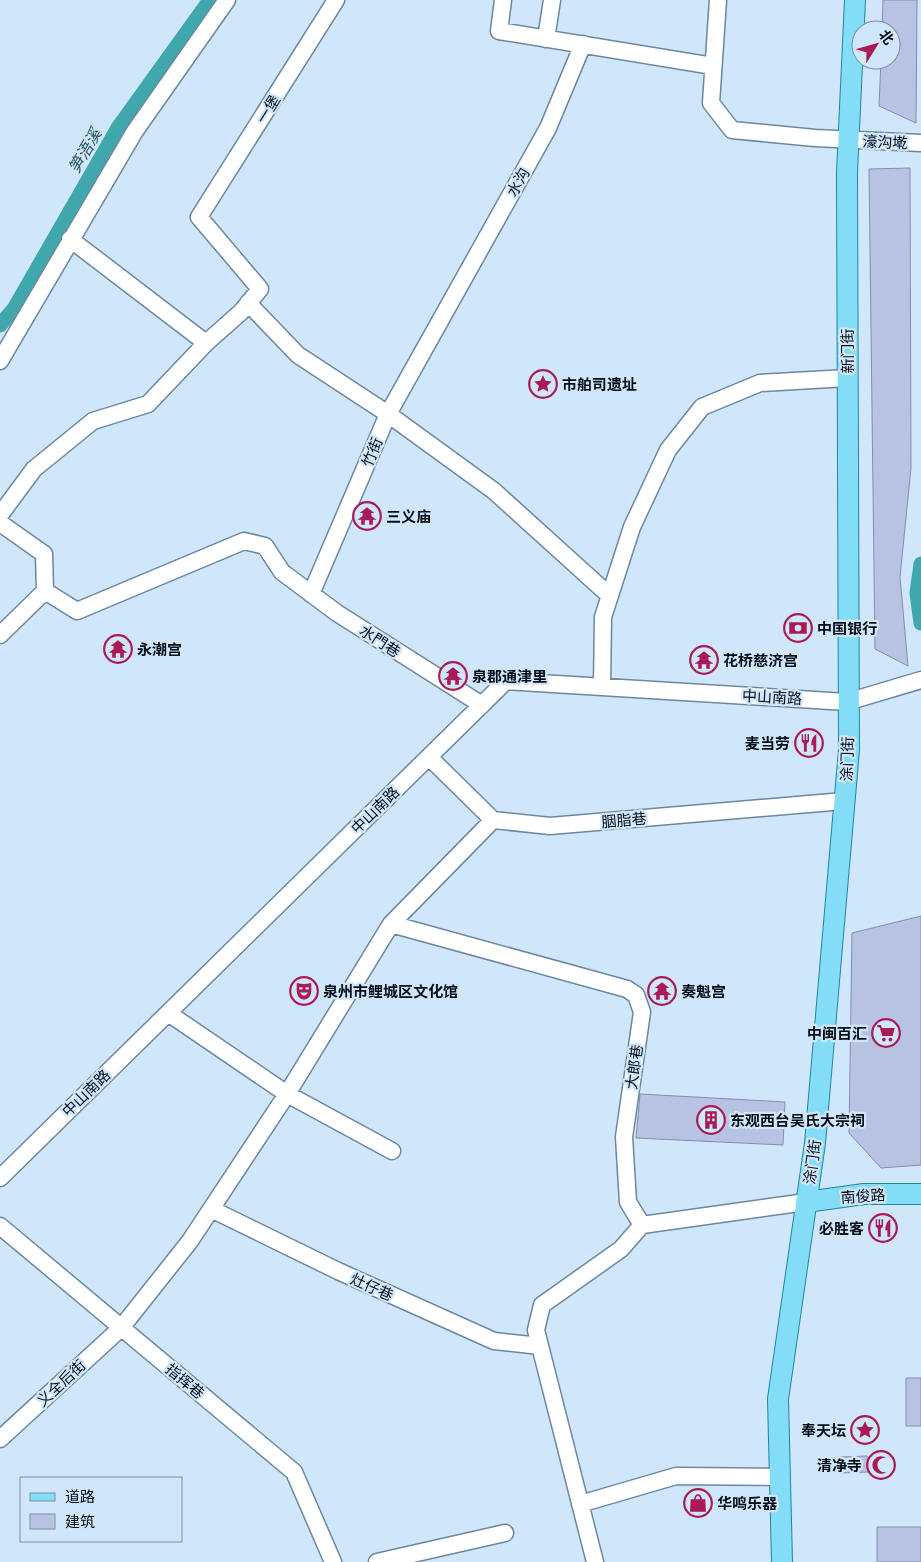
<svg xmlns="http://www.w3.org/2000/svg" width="921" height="1562" viewBox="0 0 921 1562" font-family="'Space Grotesk','Noto Sans SC',sans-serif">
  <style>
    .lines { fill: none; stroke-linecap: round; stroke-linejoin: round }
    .canal { stroke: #40a8ad; stroke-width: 15 }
    .building { fill: #b8c3e4; stroke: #848eac }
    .minor-casing { stroke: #6d879f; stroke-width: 19 }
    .major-casing { stroke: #2285a4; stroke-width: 22 }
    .minor { stroke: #fff; stroke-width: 16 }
    .major { stroke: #84ddf7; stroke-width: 20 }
    .labels { text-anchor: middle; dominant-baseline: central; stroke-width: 4.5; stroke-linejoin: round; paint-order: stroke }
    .street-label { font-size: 15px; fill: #050d16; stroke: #cfe6fb }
    .poi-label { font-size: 15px; font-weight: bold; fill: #050d16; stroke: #cfe6fb; text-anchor: start }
    .water-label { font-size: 16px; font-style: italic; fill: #295659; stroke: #cfe6fb }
  </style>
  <rect width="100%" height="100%" fill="#cfe6fb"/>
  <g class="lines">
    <path class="canal" d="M 0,325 L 14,309 L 118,128 L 210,0
      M 921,564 L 917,593 L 921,623"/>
  </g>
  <path class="building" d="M 883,0 L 917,0 L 916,123 L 879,106 L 881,60 L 891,60 L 891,30 L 882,30 Z
    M 910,168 L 911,468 L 900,577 L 908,666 L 875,649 L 869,169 Z
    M 921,916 L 921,1165 L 881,1168 L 849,1133 L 852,933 Z
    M 640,1094 L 785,1102 L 783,1145 L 636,1138 Z
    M 906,1378 L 921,1378 L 921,1426 L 906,1426 Z
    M 867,1456 L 868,1472 L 841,1473 L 840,1457 Z
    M 877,1527 L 921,1527 L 921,1562 L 877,1562 Z"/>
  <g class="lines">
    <defs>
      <path id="minor" d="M 503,0 L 499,31 L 713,66
        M 718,0 L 711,103 L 732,130 L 815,138 L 921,143
        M 546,39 L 552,0
        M 70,239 L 206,343
        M 248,303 L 298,355 L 388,414 L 494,491 L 610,596
        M 0,361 L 135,131 L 227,0
        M 0,515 L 34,469 L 93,421 L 148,404 L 206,343 L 241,312 L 260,289 L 199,217 L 336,0
        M 0,523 L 44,554 L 45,591
        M 311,594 L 388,414 L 548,128 L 583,44
        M 0,635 L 45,591 L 77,611 L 244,541 L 265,546 L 282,572 L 337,613 L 482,705
        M 602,687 L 603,617 L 632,527 L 668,450 L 702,407 L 760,383 L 847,378
        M 429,757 L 493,820 L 550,826 L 844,801
        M 391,924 L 627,989 L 636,995 L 642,1012 L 624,1137 L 628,1202 L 642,1225 L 806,1202
        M 168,1013 L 287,1094 L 392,1151
        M 0,1178 L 506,681 L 847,702 L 921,680
        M 211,1209 L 338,1271 L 494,1341 L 540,1346
        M 0,1226 L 294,1472 L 333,1562
        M 0,1439 L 121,1328 L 190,1241 L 287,1094 L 391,924 L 493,820
        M 580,1504 L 676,1476 L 780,1477
        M 377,1562 L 505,1533
        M 595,1562 L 536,1330 L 542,1305 L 621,1249 L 642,1225"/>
      <path id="major" d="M 806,1202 L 864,1194 L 921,1194
        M 782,1562 L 778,1399 L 815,1143 L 849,750 L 847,172 L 855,0"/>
    </defs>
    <use href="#minor" class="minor-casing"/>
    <use href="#major" class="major-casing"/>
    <use href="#minor" class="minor"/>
    <use href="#major" class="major"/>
  </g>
  <defs>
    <symbol id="sight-ring" viewBox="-11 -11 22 22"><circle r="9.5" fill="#cfe6fb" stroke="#aa1a55" stroke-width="1.5"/><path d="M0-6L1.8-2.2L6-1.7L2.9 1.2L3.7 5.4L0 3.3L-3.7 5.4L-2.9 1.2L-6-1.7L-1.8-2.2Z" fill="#aa1a55"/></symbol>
    <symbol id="temple-ring" viewBox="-11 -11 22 22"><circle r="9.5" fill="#cfe6fb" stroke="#aa1a55" stroke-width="1.5"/><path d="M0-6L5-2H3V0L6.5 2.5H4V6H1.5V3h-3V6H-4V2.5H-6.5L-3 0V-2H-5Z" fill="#aa1a55"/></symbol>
    <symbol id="bank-ring" viewBox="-11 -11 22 22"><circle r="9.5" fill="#cfe6fb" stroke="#aa1a55" stroke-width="1.5"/><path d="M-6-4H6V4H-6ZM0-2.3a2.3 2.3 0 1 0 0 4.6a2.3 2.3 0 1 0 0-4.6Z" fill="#aa1a55"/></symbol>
    <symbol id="restaurant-ring" viewBox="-11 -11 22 22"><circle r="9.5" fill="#cfe6fb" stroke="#aa1a55" stroke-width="1.5"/><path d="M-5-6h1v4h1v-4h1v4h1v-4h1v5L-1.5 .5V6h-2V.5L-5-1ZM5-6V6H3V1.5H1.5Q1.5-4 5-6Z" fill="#aa1a55"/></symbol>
    <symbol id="theatre-ring" viewBox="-11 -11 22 22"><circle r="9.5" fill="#cfe6fb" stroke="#aa1a55" stroke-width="1.5"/><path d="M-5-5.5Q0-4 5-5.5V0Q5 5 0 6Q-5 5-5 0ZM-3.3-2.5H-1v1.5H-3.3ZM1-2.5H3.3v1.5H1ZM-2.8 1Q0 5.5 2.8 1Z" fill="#aa1a55"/></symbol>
    <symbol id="supermarket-ring" viewBox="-11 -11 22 22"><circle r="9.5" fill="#cfe6fb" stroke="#aa1a55" stroke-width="1.5"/><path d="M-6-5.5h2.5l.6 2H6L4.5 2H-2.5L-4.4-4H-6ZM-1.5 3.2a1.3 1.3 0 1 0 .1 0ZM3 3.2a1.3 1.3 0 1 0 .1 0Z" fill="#aa1a55"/></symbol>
    <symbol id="building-ring" viewBox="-11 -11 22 22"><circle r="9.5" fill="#cfe6fb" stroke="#aa1a55" stroke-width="1.5"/><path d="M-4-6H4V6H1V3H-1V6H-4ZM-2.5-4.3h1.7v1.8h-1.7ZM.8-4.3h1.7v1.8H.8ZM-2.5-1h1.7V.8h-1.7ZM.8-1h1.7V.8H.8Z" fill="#aa1a55"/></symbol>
    <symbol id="mosque-ring" viewBox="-11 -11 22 22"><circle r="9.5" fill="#cfe6fb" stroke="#aa1a55" stroke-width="1.5"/><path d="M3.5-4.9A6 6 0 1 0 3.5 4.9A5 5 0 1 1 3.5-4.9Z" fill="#aa1a55"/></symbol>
    <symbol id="shop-ring" viewBox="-11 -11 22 22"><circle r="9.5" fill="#cfe6fb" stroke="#aa1a55" stroke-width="1.5"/><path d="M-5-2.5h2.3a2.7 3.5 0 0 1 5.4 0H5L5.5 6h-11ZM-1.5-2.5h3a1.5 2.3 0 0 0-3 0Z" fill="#aa1a55"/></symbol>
  </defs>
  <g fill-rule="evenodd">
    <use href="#sight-ring" x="527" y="368" width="32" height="32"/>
    <use href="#temple-ring" x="351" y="500" width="32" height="32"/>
    <use href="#bank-ring" x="782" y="612" width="32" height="32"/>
    <use href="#temple-ring" x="102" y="633" width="32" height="32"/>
    <use href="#temple-ring" x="688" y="644" width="32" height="32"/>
    <use href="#temple-ring" x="437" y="660" width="32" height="32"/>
    <use href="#restaurant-ring" x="793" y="727" width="32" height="32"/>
    <use href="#theatre-ring" x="288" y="975" width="32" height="32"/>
    <use href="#temple-ring" x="646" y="975" width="32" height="32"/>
    <use href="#supermarket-ring" x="870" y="1017" width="32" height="32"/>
    <use href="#building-ring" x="695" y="1104" width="32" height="32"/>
    <use href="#restaurant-ring" x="867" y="1212" width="32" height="32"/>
    <use href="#sight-ring" x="849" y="1414" width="32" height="32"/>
    <use href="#mosque-ring" x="865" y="1449" width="32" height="32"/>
    <use href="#shop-ring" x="682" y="1487" width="32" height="32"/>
  </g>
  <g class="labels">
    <g class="street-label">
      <text transform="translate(268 109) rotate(-58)">一堡</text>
      <text transform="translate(885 142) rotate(2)">濠沟墘</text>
      <text transform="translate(518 182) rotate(-61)">水沟</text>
      <text transform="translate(847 351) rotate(-90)">新门街</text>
      <text transform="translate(372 452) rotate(-67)">竹街</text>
      <text transform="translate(380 641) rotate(33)">水門巷</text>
      <text transform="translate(772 697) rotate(3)">中山南路</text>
      <text transform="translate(847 759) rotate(-88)">涂门街</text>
      <text transform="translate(375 810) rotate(-44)">中山南路</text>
      <text transform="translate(624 820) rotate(-5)">胭脂巷</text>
      <text transform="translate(634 1067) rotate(-82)">大郎巷</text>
      <text transform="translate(86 1093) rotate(-44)">中山南路</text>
      <text transform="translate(812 1162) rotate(-82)">涂门街</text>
      <text transform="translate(863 1196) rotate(-4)">南俊路</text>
      <text transform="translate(372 1287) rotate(24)">灶仔巷</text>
      <text transform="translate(185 1381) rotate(40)">指挥巷</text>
      <text transform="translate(61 1383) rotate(-43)">义全后街</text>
    </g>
    <g class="poi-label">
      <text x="562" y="384">市舶司遗址</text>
      <text x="386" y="516">三义庙</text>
      <text x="817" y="628">中国银行</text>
      <text x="137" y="649">永潮宫</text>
      <text x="723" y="660">花桥慈济宫</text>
      <text x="472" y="676">泉郡通津里</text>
      <text x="790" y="743" text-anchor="end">麦当劳</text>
      <text x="323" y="991">泉州市鲤城区文化馆</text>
      <text x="681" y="991">奏魁宫</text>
      <text x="867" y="1033" text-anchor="end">中闽百汇</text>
      <text x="730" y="1120">东观西台吴氏大宗祠</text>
      <text x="864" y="1228" text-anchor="end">必胜客</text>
      <text x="846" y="1430" text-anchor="end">奉天坛</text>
      <text x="862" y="1465" text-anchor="end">清净寺</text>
      <text x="717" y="1503">华鸣乐器</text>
    </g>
    <g class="water-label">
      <text transform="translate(85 151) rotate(-60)">笋浯溪</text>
    </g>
  </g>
  <rect x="20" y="1477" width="162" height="65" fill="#cfe6fb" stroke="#7e8f9f"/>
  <rect x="30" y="1493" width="25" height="8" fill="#84ddf7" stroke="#7e8f9f"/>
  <text x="65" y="1502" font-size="15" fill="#050d16">道路</text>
  <rect x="30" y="1514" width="25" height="15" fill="#b8c3e4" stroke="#7e8f9f"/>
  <text x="65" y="1527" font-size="15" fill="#050d16">建筑</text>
  <g transform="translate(876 45) rotate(53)"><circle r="24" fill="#cfe6fb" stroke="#7e8f9f"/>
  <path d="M0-4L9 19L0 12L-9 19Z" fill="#aa1a55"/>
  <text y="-8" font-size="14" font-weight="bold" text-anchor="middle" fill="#050d16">北</text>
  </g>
</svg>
